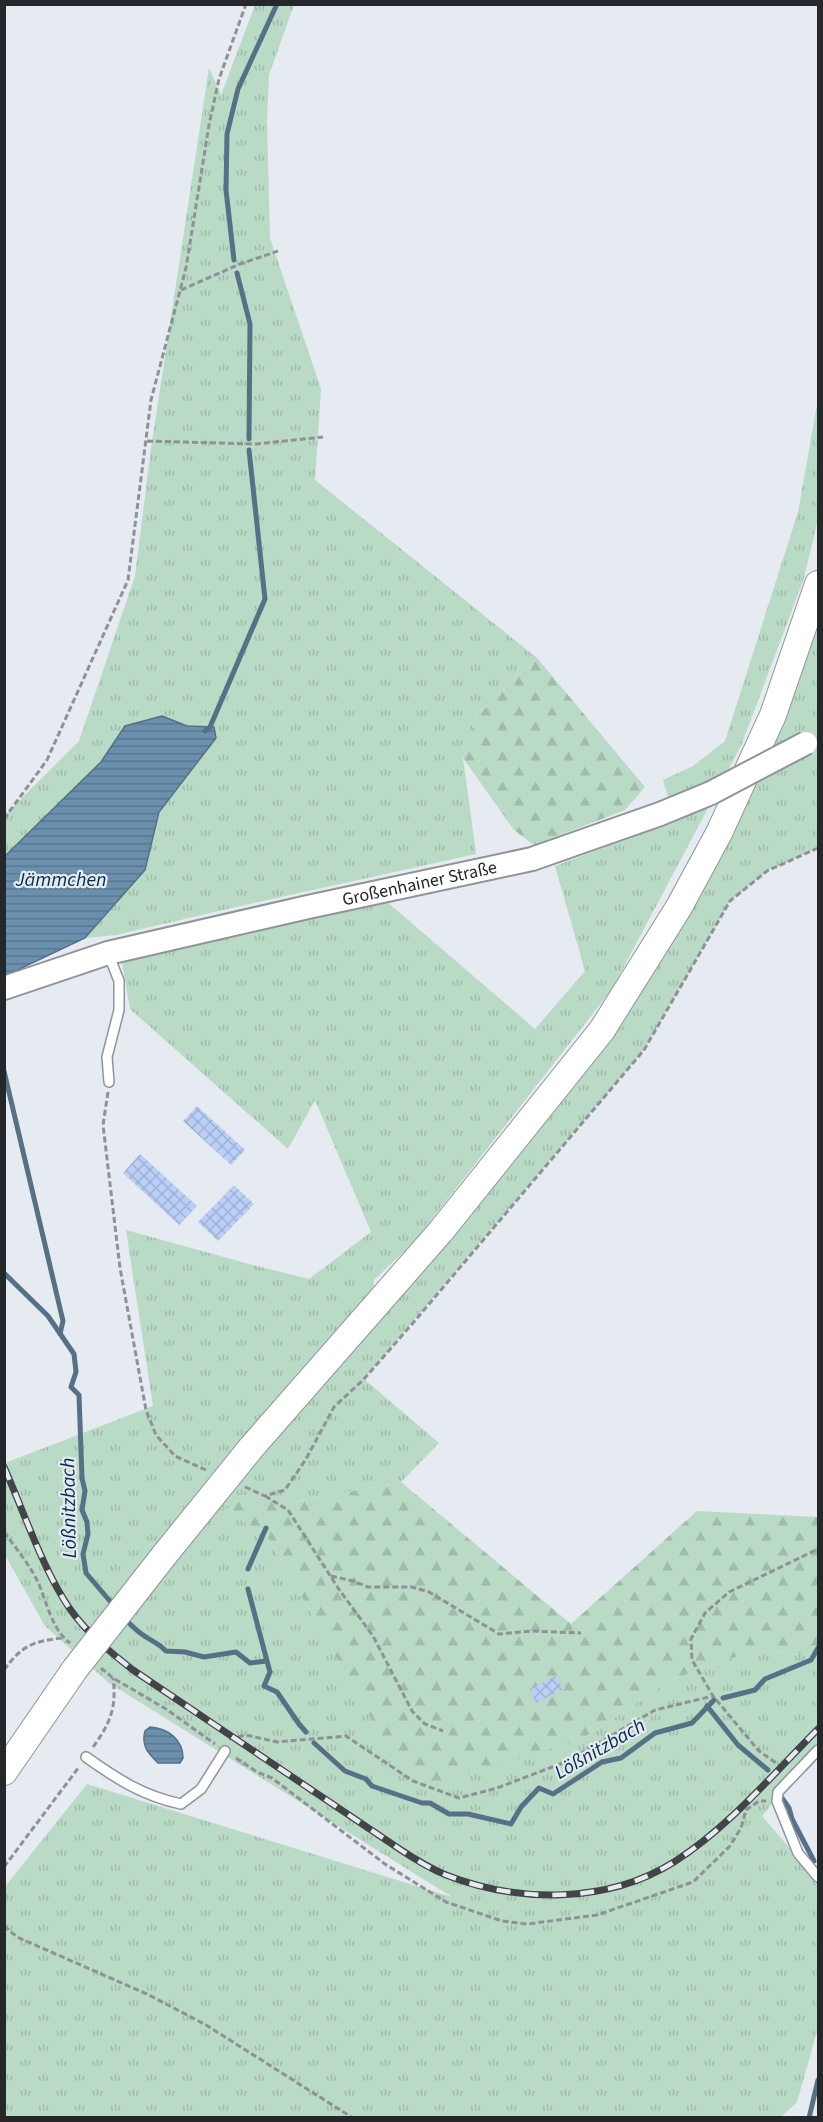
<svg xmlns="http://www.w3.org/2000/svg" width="823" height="2122" viewBox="0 0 823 2122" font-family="'Source Sans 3',sans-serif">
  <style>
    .grass { fill: url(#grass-tufts) }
    .forest { fill: url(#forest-firs) }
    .water { fill: url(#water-rules); stroke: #567086; stroke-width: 1.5 }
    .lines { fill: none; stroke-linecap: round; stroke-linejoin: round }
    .stream { stroke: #567086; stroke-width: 5 }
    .building { fill: url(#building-cross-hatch) }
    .service-casing { stroke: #90949a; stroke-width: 12 }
    .tertiary-casing { stroke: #90949a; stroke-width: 26 }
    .secondary-casing { stroke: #90949a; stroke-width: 28 }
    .path { stroke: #8f9197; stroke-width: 3; stroke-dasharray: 6 3; stroke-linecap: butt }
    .service { stroke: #fff; stroke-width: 9 }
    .tertiary { stroke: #fff; stroke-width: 22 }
    .secondary { stroke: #fff; stroke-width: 26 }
    .rail-casing { stroke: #434448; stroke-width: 7 }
    .rail { stroke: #e6eaf1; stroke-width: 4.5; stroke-dasharray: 14; stroke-linecap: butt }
    .tertiary-bridge-casing { stroke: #90949a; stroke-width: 26; stroke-linecap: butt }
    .secondary-bridge-casing { stroke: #90949a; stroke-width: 28; stroke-linecap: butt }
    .tertiary-bridge { stroke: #fff; stroke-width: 22 }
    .secondary-bridge { stroke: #fff; stroke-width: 26 }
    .labels { text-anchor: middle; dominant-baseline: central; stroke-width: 4.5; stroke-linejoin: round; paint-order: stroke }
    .street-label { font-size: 18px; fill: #26272a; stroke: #e6eaf1 }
    .water-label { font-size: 20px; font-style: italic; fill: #002e4c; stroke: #e6eaf1 }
  </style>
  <defs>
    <pattern id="grass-tufts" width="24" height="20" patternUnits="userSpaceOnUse" patternTransform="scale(1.5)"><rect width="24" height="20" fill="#b9dac5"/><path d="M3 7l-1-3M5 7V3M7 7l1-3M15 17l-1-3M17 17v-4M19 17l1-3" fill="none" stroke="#9fbba9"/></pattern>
    <pattern id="forest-firs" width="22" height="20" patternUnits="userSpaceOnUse" patternTransform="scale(1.5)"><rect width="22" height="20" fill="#b9dac5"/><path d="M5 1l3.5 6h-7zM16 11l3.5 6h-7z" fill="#9fbba9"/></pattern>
    <pattern id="water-rules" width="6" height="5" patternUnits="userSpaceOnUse" patternTransform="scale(1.5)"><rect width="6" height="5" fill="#6b90ae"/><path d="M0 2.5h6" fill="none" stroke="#58768e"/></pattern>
    <pattern id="building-cross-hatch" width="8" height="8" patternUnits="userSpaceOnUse" patternTransform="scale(1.5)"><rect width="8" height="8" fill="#b9cff7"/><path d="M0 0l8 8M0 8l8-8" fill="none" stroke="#9fb2d4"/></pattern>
  </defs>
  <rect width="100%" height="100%" fill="#e6eaf1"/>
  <path class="grass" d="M 255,5 L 294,5 L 269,75 L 267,121 L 270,238 L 321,389 L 315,480 L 537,658 L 477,714 L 463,758 L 476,854 L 249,904 L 116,935 L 85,938 L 145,870 L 159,812 L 216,738 L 214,727 L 187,726 L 162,716 L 125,726 L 101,762 L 5,856 L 5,815 L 79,741 L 135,576 L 151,448 L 209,68 L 221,95 Z
    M 818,399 L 818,520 L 803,581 L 741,746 L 612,989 L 414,1242 L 374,1280 L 369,1327 L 683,918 L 818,618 L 818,848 L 767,871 L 730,901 L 644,1050 L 364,1379 L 439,1443 L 401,1482 L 295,1502 L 239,1495 L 266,1534 L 387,1747 L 582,1739 L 673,1679 L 753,1651 L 818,1655 L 818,1753 L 797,1773 L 762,1816 L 818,1881 L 818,2028 L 797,2102 L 780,2118 L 5,2117 L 4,1888 L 87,1784 L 452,1897 L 109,1683 L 45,1626 L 5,1555 L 5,1463 L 153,1406 L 126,1230 L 249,1264 L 309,1279 L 371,1232 L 315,1100 L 288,1149 L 130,1009 L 122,962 L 386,901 L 535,1029 L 585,971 L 555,866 L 675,821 L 663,780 L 693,766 L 725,741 L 798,512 Z"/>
  <path class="forest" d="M 537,658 L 645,787 L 625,810 L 534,845 L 514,830 L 463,758 L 477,714 Z
    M 401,1482 L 571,1624 L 697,1511 L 818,1517 L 818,1655 L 753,1651 L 673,1679 L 582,1739 L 434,1784 L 387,1747 L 266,1534 L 224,1512 L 239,1495 L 295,1502 Z"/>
  <path class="water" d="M 162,716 L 187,726 L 214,727 L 216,738 L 159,812 L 145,870 L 85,938 L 9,974 L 5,974 L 5,856 L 101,762 L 125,726 Z
    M 150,1727 C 168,1728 183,1740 183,1758 L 180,1763 L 158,1763 C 148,1753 141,1746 145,1731 Z"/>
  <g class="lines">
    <path class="stream" d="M 234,260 L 226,190 L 227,134 L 238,89 L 277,4
      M 237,273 L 250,324 L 249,439
      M 205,731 L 210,727 L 265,599 L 249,450
      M 4,1071 L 63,1321 L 60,1334
      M 4,1273 L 48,1316 L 74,1354 L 76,1372 L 71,1387 L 79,1395 L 82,1478 L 85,1491 L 82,1510 L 87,1522 L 88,1534 L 83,1554 L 86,1573 L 115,1607
      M 248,1569 L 266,1528
      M 248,1589 L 267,1661
      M 123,1617 C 130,1624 137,1632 146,1637 C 155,1643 157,1642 166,1651 L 185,1652 L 204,1657 L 236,1652 L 250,1663 L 267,1661 L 270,1672 L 264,1686 L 277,1692 L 299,1724 L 306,1732
      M 723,1698 L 755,1690 L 765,1679 L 811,1660 L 818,1648
      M 707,1706 L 738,1745 L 768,1770
      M 314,1743 L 345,1771 L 366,1779 L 372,1786 L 422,1803 L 430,1803 L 449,1814 L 468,1814 L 511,1824 L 521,1807 L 539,1788 L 553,1794 L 602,1762 L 621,1758 L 655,1733 L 692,1723 L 714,1700
      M 782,1798 L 789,1808 L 792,1819 L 814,1861
      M 809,2118 L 818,2080"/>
  </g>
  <path class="building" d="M 197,1106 L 245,1150 L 231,1165 L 183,1121 Z
    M 140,1154 L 197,1206 L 179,1225 L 123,1173 Z
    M 234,1185 L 254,1204 L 218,1241 L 198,1222 Z
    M 556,1676 L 563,1689 L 536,1703 L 530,1689 Z"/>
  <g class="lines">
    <defs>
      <path id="service" d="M 108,953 L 119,981 L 119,1010 L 107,1057 L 109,1082
        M 818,1750 L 778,1792 L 777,1801 L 798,1853 L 818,1877
        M 86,1757 C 117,1779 143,1796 181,1804 L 201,1789 L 225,1751"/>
      <g id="tertiary">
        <path id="s1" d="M 4,988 L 108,953 L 308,907 L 532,859 L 660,814 L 711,793"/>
      </g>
      <path id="secondary" d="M 251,1448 L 441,1231 L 602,1030 L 679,907 L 719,833 L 773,715 L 818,584
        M 4,1772 L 75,1669"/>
    </defs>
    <use href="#service" class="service-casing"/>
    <use href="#tertiary" class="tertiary-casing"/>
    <use href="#secondary" class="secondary-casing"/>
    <path class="path" d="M 181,290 L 240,264 L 278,251
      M 147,441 L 256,444 L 323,437
      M 4,819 L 47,760 L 128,580 L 151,400 L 186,268 L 209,125 L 219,79 L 246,4
      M 108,1092 L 103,1125 L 120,1268 L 146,1410 L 156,1435 L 175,1456 L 206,1470
      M 245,1487 L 265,1496 L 285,1490 L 306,1459 L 334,1407 L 364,1379 L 413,1323 L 644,1050 L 730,901 L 767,871 L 818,848
      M 265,1496 L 288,1510 L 338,1588 L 373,1636 L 412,1711 L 425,1724 L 443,1731
      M 4,1532 C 16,1548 28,1563 37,1580 C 47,1601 51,1629 70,1643
      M 331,1576 L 353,1581 L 368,1587 L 412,1587 L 429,1592 L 499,1634 L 532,1631 L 581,1633
      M 101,1668 L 113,1678 L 166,1709 L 215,1744
      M 4,1670 C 22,1645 34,1641 63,1638
      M 229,1739 L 246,1735 L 277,1742 L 346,1736 L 413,1781 L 459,1798 L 497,1788 L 568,1761 L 655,1710 L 713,1696
      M 93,1747 C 110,1724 117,1707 113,1678
      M 236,1758 L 257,1772 L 272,1778 L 385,1864 L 446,1902 L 502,1921 L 527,1924 L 597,1915 L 693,1882 L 730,1846 L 741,1828 L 746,1810 L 759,1801 L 766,1801
      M 783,1768 L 759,1751 L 713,1696 L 692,1660 L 691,1639 L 705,1613 L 729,1592 L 818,1549
      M 4,1867 L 79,1767
      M 4,1926 L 17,1937 L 149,1995 L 206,2025 L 353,2118"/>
    <use href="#service" class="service"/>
    <use href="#tertiary" class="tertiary"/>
    <use href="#secondary" class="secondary"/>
    <defs>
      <path id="rail" d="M 4,1467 C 24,1512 43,1570 70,1609 C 87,1633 110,1652 133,1670 L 398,1848 C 413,1858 429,1868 446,1875 C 518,1903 607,1904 674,1862 C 729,1827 773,1774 818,1729"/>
    </defs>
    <use href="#rail" class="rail-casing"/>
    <use href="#rail" class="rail"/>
    <defs>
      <path id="tertiary-bridge" d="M 711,793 L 806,743"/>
      <path id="secondary-bridge" d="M 75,1669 L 166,1553 L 251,1448"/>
    </defs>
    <use href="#tertiary-bridge" class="tertiary-bridge-casing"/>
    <use href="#secondary-bridge" class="secondary-bridge-casing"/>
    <use href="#tertiary-bridge" class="tertiary-bridge"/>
    <use href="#secondary-bridge" class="secondary-bridge"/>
  </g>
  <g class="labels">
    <g class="street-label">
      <text stroke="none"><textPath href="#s1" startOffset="429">Großenhainer Straße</textPath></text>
    </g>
    <g class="water-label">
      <text x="61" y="880">Jämmchen</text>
      <text transform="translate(69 1508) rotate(-91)">Lößnitzbach</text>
      <text transform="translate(600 1749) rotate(-30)">Lößnitzbach</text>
    </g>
  </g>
  <rect width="823" height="2122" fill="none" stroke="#26272a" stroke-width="12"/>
</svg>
